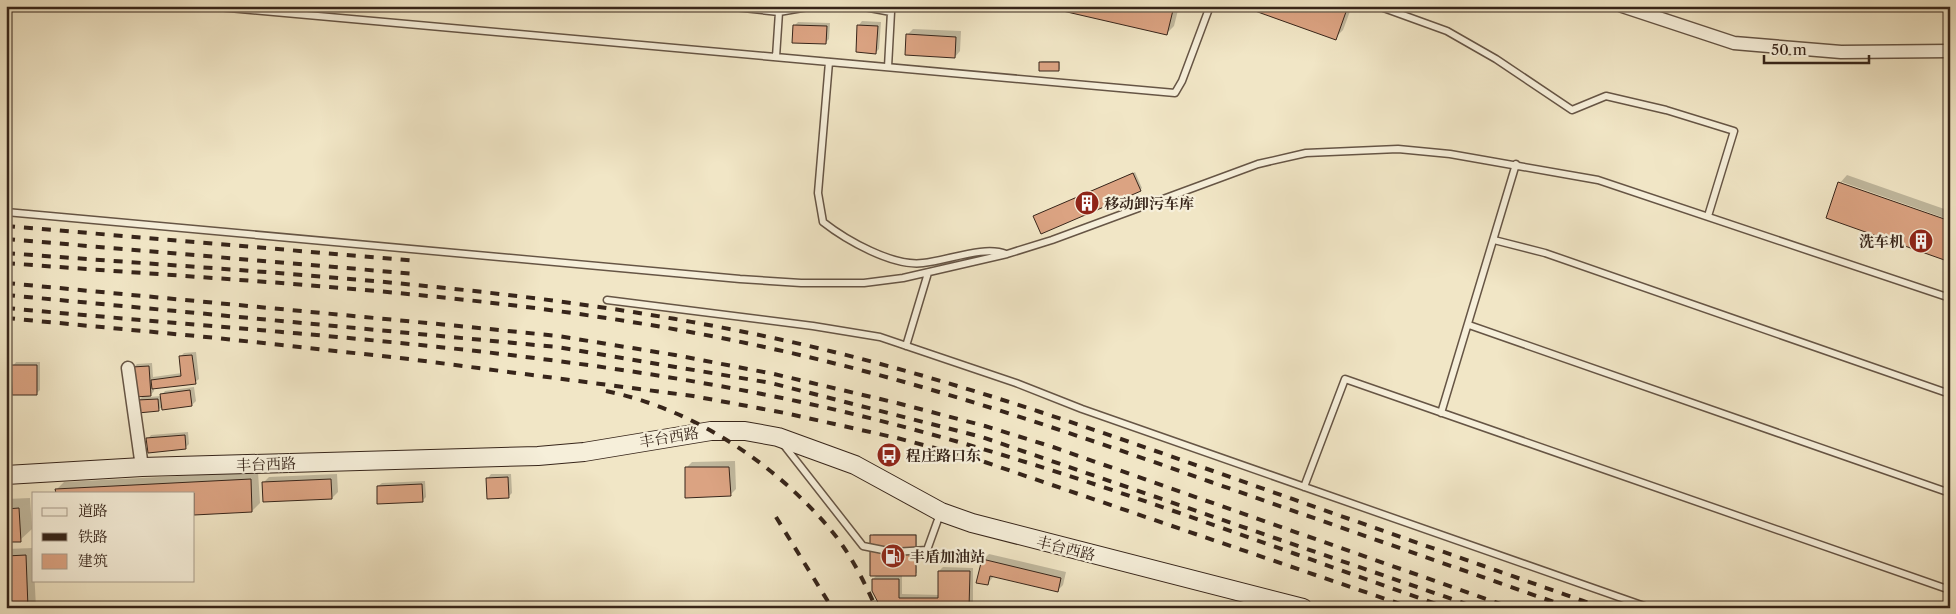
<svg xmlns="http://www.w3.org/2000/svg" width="1956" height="614" viewBox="0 0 1956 614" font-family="'Libre Caslon Text','Noto Serif SC',serif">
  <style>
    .shadow { fill: #0003 }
    .building { fill: #dba382; stroke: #37251a }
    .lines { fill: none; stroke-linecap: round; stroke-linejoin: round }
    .service-casing { stroke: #665545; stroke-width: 9 }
    .minor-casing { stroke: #665545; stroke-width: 15 }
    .secondary-casing { stroke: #37251a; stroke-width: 20 }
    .service { stroke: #f6efda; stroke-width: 6 }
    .minor { stroke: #f6efda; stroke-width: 12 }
    .secondary { stroke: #f6efda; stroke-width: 18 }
    .rail { stroke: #37251a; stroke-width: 4; stroke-dasharray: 9 9; stroke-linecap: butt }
    .labels { text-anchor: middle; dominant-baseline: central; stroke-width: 4.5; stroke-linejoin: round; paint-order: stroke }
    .poi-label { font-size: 15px; font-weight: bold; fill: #37251a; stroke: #f6efda; text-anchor: start }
    .street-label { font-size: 15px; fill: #37251a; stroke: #f6efda }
  </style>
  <rect width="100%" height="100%" fill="#f1e6c6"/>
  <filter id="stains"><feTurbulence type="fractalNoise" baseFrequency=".004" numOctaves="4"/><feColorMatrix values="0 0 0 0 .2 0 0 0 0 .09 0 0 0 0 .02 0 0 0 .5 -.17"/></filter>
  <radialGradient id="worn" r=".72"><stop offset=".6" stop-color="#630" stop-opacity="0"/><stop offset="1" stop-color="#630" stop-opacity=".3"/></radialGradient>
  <path class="shadow" d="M 1047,6 L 1179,6 L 1174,26 L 1167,33 Z
    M 1245,6 L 1352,6 L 1343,30 L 1335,38 Z
    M 862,21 L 881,22 L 879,49 L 876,52 L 857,51 L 859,25 Z
    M 798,22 L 830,23 L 829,39 L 825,43 L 794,26 Z
    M 913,29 L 961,31 L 960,51 L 955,57 L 907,35 Z
    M 1042,61 L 1060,61 L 1060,69 L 1058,70 L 1040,62 Z
    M 1135,172 L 1142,188 L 1140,190 L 1036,215 Z
    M 1847,175 L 1950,211 L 1950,220 L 1842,182 L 1842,185 L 1840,183 Z
    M 196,352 L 199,379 L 195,382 L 154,387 L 154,391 L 149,397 L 161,396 L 165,391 L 194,387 L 196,401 L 192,405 L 163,406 L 158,410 L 138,401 L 144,395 L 133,368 L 137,364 L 152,363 L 153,377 L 182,373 L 180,357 L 184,353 Z
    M 16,362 L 40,362 L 40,390 L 36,394 L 13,392 L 6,396 L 6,380 L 13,379 L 13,366 Z
    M 188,432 L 189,444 L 185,448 L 148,439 L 151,435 Z
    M 735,461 L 736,489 L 730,495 L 686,468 L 692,462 Z
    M 258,472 L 260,503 L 252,511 L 194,514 L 194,493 L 57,489 L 64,482 Z
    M 337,474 L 338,492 L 332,498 L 263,483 L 269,477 Z
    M 491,474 L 511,474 L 512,493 L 508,497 L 488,478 Z
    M 425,481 L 426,497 L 422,501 L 378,486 L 382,483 Z
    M 30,498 L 32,529 L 20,540 L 6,541 L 6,499 Z
    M 873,534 L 917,534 L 917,573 L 902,575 L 902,594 L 939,595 L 939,571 L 943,567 L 973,568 L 973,608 L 882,608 L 873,579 L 877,575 Z
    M 33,548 L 36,608 L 6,608 L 6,549 Z
    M 989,554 L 1066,572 L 1063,585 L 1057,591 L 994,576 L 987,584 L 983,560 Z"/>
  <path class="building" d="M 1041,6 L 1174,6 L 1167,35 Z
    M 1241,6 L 1340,6 L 1347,9 L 1336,40 Z
    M 793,25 L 827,26 L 826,44 L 792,43 Z
    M 857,25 L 878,26 L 876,54 L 856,52 Z
    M 906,34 L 956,37 L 955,58 L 905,55 Z
    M 1039,62 L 1059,62 L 1059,71 L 1039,71 Z
    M 1133,173 L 1141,191 L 1041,234 L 1033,216 Z
    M 1838,182 L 1950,221 L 1950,262 L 1826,218 Z
    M 192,355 L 196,384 L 152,389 L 151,380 L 181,376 L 179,356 Z
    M 11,365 L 37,365 L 37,395 L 12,395 Z
    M 149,366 L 151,396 L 134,397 L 132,367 Z
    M 9,382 L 10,397 L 6,397 L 6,383 Z
    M 190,390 L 192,406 L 162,410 L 160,394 Z
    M 158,399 L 159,411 L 138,413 L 137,400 Z
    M 185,435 L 186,449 L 148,453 L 146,438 Z
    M 685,467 L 729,467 L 731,496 L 685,498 Z
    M 508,477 L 509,498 L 487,499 L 486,478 Z
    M 251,479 L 252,512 L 194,515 L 194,493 L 56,493 L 55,489 Z
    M 331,479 L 332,499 L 263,502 L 262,482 Z
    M 422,484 L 423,502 L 377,504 L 377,486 Z
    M 19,508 L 21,542 L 6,542 L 6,509 Z
    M 870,535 L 916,535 L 916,576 L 870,576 Z
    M 26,555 L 28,608 L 6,608 L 6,556 Z
    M 982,559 L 1061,578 L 1058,592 L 990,576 L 988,585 L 976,583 Z
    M 938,571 L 970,571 L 969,608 L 881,608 L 872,591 L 872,579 L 899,579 L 899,598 L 938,598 Z"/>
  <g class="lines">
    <defs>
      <path id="service" d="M 207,6 L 1175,93 L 1182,81 L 1210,6
        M 725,6 L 779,12 L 814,6
        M 859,6 L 891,12 L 888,67
        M 1378,6 L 1447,31 L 1496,59 L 1572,110 L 1606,96 L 1666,110 L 1734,131 L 1708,216
        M 776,57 L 779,12
        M 829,62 L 818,193 L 823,222 C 846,240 893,267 923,263 C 947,261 984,245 1006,254
        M 6,212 L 740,279 L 801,283 L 864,283 L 903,278 L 1007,254 L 1052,240 L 1258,164 L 1306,153 L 1398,149 L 1450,154 L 1598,180 L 1950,298
        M 1494,240 L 1545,253 L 1950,394
        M 607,300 L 813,326 L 880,337 L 1016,383 L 1082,409 L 1650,608
        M 1469,325 L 1950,493
        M 906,346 L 928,273
        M 1441,413 L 1516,164
        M 783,444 L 863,546 L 893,552 L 927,550 L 940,514
        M 1304,487 L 1345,379 L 1950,590"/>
      <path id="minor" d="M 1622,6 L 1734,43 L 1841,52 L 1950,51
        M 128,368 L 142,467"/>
      <path id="secondary" d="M 6,475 L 142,467 L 538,456 L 584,452 L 711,431 L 745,431 L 778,437 L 855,465 L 941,512 L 972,523 L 1303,608"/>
    </defs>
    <use href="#service" class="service-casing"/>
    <use href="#minor" class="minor-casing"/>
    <use href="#secondary" class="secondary-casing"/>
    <use href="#service" class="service"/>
    <use href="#minor" class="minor"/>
    <use href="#secondary" class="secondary"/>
    <path class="rail" d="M 6,226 L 418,261
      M 6,239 L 416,274
      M 6,253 C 264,273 525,284 778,339 C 926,371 1070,421 1213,471 C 1343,517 1473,562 1603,608
      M 6,263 C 263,283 526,293 778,350 C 926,383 1069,432 1211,482 C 1331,524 1451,566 1571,608
      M 6,283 L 459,326 L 558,336 L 675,355 L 774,374 L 897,403 L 985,426 L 1053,447 L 1512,608
      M 6,295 L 557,347 L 771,383 L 982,437 L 1478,608
      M 6,308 C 260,332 516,345 767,395 C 1000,441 1223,530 1448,608
      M 6,318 L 217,338 L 409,359 L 693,396 L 785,413 L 897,438 L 976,459 L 1412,608
      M 606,391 C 693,409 773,462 830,529 C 849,551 864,581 876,608
      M 776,517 L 832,608"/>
  </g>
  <defs>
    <symbol id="building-disc" viewBox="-11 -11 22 22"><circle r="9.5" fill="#8f2418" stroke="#f6efda"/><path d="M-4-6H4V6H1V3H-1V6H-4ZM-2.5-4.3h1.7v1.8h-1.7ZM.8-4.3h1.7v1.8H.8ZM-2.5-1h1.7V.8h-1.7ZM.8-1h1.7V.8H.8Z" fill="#fff"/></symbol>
    <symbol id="bus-disc" viewBox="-11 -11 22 22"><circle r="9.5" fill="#8f2418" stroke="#f6efda"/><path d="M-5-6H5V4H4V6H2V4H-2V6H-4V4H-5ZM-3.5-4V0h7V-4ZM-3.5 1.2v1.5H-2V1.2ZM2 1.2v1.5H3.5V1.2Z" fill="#fff"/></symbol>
    <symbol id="fuel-disc" viewBox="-11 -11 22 22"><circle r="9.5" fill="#8f2418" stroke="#f6efda"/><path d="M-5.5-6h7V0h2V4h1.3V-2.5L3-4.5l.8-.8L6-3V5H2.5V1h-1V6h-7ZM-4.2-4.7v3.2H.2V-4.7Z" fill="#fff"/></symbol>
  </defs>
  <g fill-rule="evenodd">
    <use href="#building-disc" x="1073" y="189" width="28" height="28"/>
    <use href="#building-disc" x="1907" y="227" width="28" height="28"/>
    <use href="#bus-disc" x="875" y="441" width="28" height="28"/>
    <use href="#fuel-disc" x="879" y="542" width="28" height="28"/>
  </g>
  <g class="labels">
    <g class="poi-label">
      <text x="1104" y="203">移动卸污车库</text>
      <text x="1904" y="241" text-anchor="end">洗车机</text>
      <text x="906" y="455">程庄路口东</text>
      <text x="910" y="556">丰盾加油站</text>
    </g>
    <g class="street-label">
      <text transform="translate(669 437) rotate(-9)">丰台西路</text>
      <text transform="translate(266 464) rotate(-2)">丰台西路</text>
      <text transform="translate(1066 548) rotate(14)">丰台西路</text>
    </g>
  </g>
  <rect width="1956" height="614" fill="none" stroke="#f1e6c6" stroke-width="25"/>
  <rect x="8" y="8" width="1941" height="599" fill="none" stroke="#37251a" stroke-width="2.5"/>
  <rect x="12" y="12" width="1931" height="589" fill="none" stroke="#37251a"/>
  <rect x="32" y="492" width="162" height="90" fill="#f6efda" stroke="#aa9e8d"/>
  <rect x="42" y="508" width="25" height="8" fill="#f6efda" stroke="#aa9e8d"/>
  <text x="78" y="516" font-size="15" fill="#37251a">道路</text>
  <rect x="42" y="533" width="25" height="8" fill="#37251a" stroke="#aa9e8d"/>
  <text x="78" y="542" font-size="15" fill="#37251a">铁路</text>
  <rect x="42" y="554" width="25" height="15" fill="#dba382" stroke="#aa9e8d"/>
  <text x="78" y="566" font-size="15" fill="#37251a">建筑</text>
  <path d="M1764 55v8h105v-8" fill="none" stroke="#37251a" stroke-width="2.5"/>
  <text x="1771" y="55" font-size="15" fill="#37251a" stroke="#f6efda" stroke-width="4" paint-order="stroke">50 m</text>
  <rect width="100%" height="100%" filter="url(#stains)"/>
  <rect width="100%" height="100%" fill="url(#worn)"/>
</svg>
